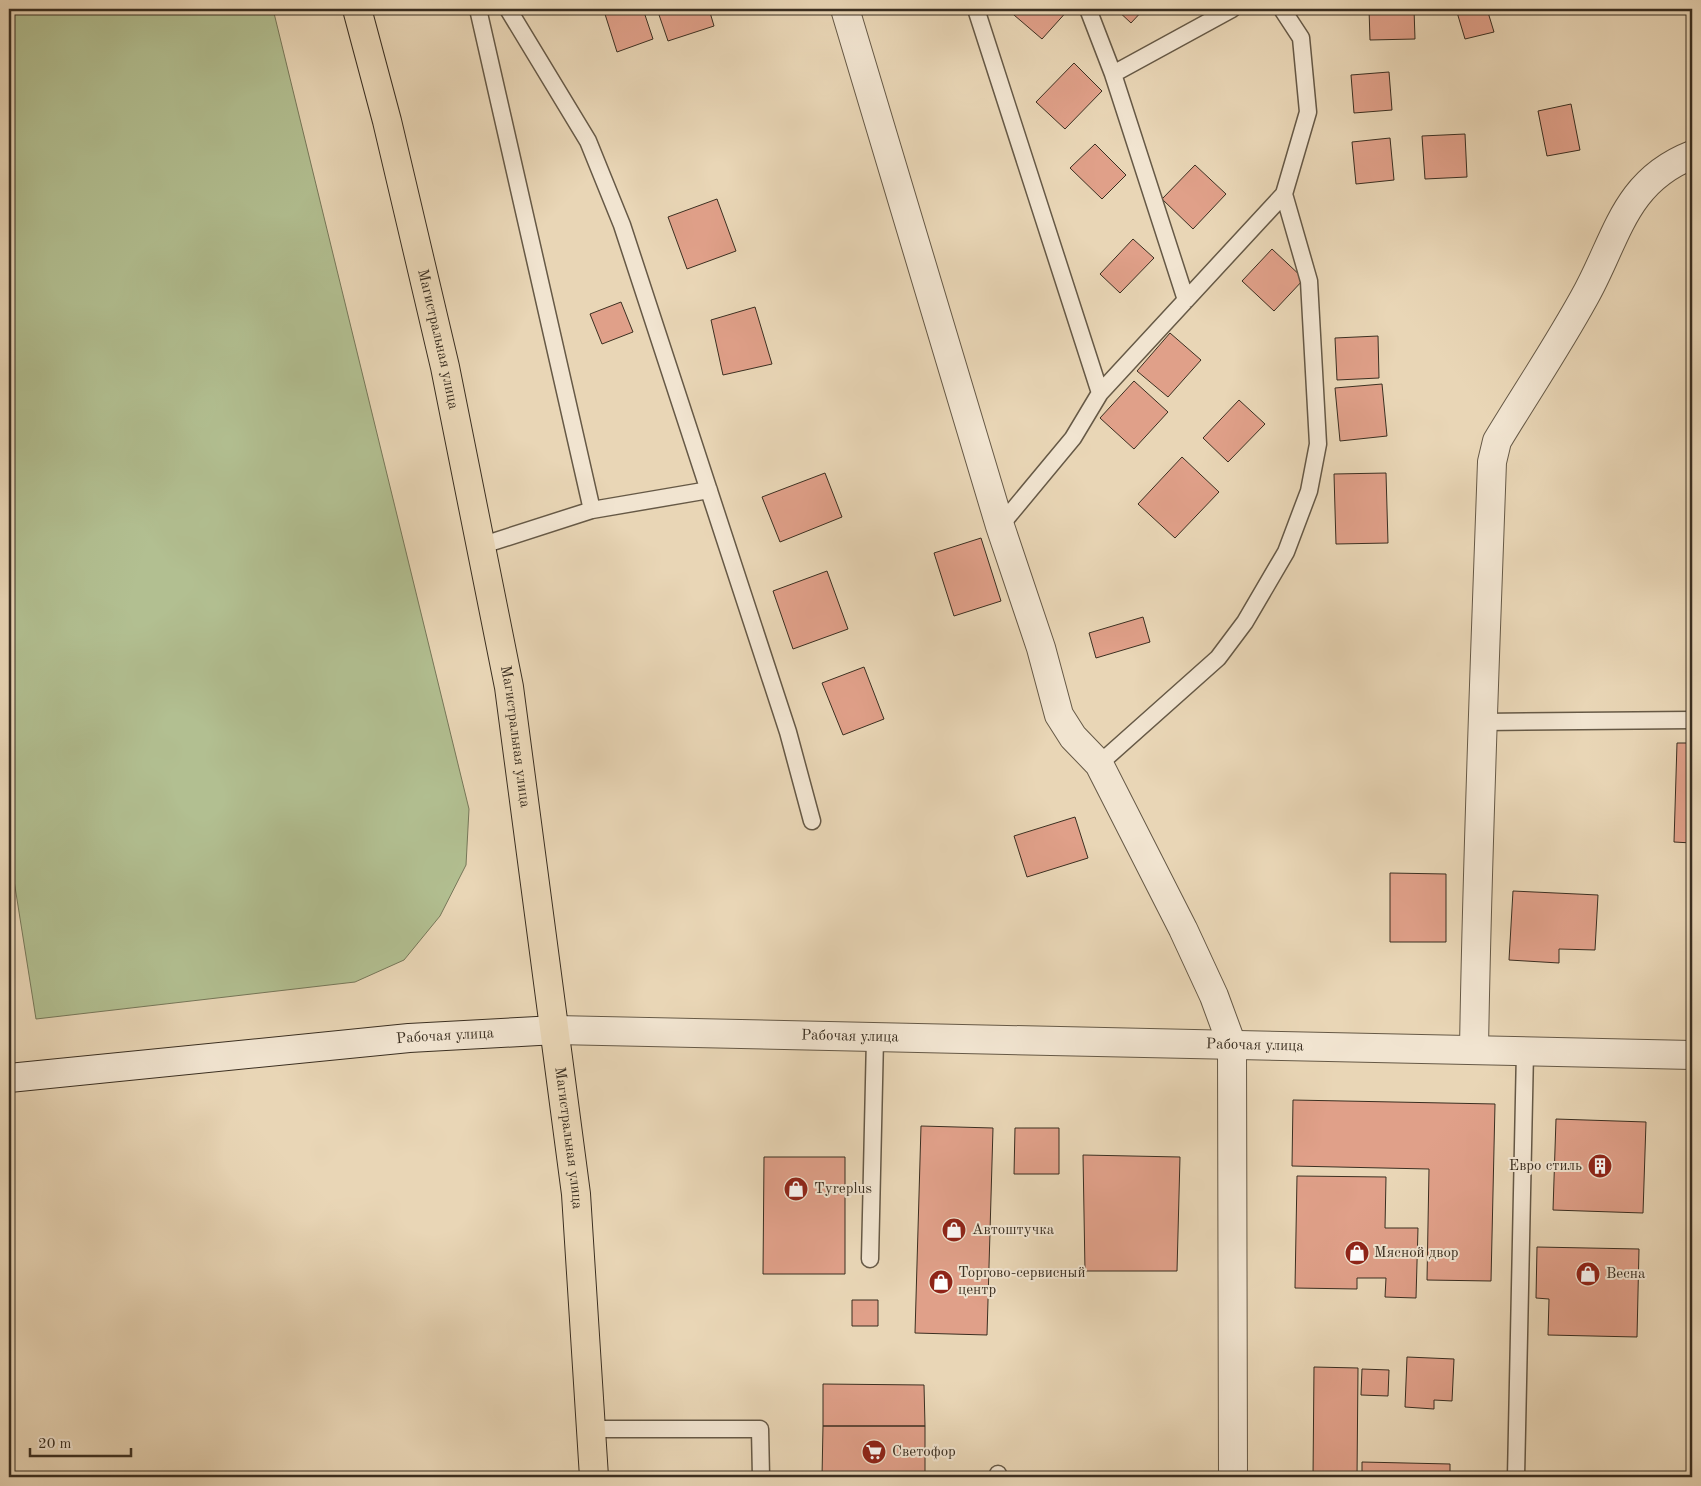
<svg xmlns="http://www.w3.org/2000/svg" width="1701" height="1486" viewBox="0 0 1701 1486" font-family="'Old Standard TT',serif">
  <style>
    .green { fill: #b2bf91; stroke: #767759 }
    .building { fill: #e0a089; stroke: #3b2f21 }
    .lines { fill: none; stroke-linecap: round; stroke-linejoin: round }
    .service-casing { stroke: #665946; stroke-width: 19 }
    .minor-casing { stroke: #665946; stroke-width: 30 }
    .tertiary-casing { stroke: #665946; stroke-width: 30 }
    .secondary-casing { stroke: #3b2f21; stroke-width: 30 }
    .primary-casing { stroke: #3b2f21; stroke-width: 30 }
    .service { stroke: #f1e4d0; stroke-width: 16 }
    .minor { stroke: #f1e4d0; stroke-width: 28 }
    .tertiary { stroke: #f1e4d0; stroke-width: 28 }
    .secondary { stroke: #f1e4d0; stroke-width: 28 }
    .primary { stroke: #e9d6b6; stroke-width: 28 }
    .labels { text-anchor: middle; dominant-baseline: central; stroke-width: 4; stroke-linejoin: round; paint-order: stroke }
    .street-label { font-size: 15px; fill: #3b2f21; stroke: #f1e4d0 }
    .poi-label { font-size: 15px; fill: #3b2f21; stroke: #f1e4d0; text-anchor: start }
  </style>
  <rect width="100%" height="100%" fill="#e9d6b6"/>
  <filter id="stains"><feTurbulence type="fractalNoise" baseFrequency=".004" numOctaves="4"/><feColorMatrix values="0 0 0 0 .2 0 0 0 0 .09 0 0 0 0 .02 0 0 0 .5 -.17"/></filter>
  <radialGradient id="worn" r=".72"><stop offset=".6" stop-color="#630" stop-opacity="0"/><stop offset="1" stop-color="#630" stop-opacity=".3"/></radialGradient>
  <path class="green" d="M 9,9 L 273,9 L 469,809 L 466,865 L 440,916 L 404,960 L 355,982 L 36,1019 L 9,849 Z"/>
  <path class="building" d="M 611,9 L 643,9 L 653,39 L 617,52 L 604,11 Z
    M 657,9 L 709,9 L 714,26 L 668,41 Z
    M 1007,9 L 1069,9 L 1042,39 Z
    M 1116,9 L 1144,9 L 1131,23 Z
    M 1369,9 L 1414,9 L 1415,39 L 1370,40 Z
    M 1456,9 L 1487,9 L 1494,32 L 1465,39 Z
    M 1074,63 L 1102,91 L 1065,129 L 1036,102 Z
    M 1389,72 L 1392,110 L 1354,113 L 1351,75 Z
    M 1571,104 L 1580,150 L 1547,156 L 1538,111 Z
    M 1465,134 L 1467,177 L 1425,179 L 1422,136 Z
    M 1390,138 L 1394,180 L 1356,184 L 1352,142 Z
    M 1095,144 L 1126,175 L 1102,199 L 1070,168 Z
    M 1195,165 L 1226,194 L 1193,229 L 1162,199 Z
    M 717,199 L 736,251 L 687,269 L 668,217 Z
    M 1133,239 L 1154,258 L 1120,293 L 1100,274 Z
    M 1272,249 L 1304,279 L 1274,311 L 1242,281 Z
    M 621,302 L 633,332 L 602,344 L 590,314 Z
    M 755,307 L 772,364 L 723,375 L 711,320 Z
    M 1170,333 L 1201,360 L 1168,397 L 1137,371 Z
    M 1378,336 L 1379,378 L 1337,380 L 1335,338 Z
    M 1134,381 L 1168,412 L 1134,449 L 1100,418 Z
    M 1382,384 L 1387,436 L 1340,441 L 1335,388 Z
    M 1239,400 L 1265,424 L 1228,462 L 1203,438 Z
    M 1182,457 L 1219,492 L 1175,538 L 1138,504 Z
    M 825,473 L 842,517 L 780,542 L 762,497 Z
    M 1386,473 L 1388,543 L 1336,544 L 1334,474 Z
    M 981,538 L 1001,601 L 954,616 L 934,553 Z
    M 827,571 L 848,629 L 793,649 L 773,591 Z
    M 1143,617 L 1150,642 L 1096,658 L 1089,633 Z
    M 864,667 L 884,719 L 843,735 L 822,683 Z
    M 1677,743 L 1692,743 L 1692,843 L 1674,842 Z
    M 1075,817 L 1088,858 L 1027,877 L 1014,836 Z
    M 1390,873 L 1446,874 L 1446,942 L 1390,942 Z
    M 1513,891 L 1598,895 L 1595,950 L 1559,949 L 1559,963 L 1509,960 Z
    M 1293,1100 L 1495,1104 L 1491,1281 L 1427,1280 L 1429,1169 L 1292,1166 Z
    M 1556,1119 L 1646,1122 L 1643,1213 L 1553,1210 Z
    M 1691,1122 L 1692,1122 L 1692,1289 L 1687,1289 Z
    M 921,1126 L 993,1128 L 987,1335 L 915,1333 Z
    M 1015,1128 L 1059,1128 L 1059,1174 L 1014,1174 Z
    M 1083,1155 L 1180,1157 L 1177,1271 L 1085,1271 Z
    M 764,1157 L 845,1157 L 845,1274 L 763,1274 Z
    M 1297,1176 L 1386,1177 L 1385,1228 L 1418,1228 L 1416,1298 L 1385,1297 L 1386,1278 L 1357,1278 L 1357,1289 L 1295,1288 Z
    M 1537,1247 L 1639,1249 L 1637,1337 L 1548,1335 L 1549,1299 L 1536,1298 Z
    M 852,1300 L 878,1300 L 878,1326 L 852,1326 Z
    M 1407,1357 L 1454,1359 L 1452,1401 L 1434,1400 L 1434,1409 L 1405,1407 Z
    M 1314,1367 L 1358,1368 L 1357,1477 L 1313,1477 Z
    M 1362,1369 L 1389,1370 L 1388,1396 L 1361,1395 Z
    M 823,1384 L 924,1385 L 925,1426 L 823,1426 Z
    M 823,1426 L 925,1426 L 925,1477 L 822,1477 Z
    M 1362,1462 L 1450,1464 L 1450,1477 L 1362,1477 Z"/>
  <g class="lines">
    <defs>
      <path id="service" d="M 478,9 L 592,510
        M 508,9 L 588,141 L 622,225 L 788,732 L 812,821
        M 976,9 L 1100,393
        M 1088,9 L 1113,74 L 1186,300
        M 1113,74 L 1232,9
        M 1000,526 L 1073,438 L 1100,393 L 1284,194 L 1308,112 L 1301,38 L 1282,9
        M 480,546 L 592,510 L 709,490
        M 1483,722 L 1692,720
        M 1099,764 L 1218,658 L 1245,622 L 1286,552 L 1309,491 L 1318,444 L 1309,281 L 1284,194
        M 870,1259 L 875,1038
        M 592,1429 L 760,1429 L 761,1477
        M 998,1474 L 998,1477
        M 1516,1477 L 1525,1051"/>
      <path id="minor" d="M 845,9 L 1000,526 L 1041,648 L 1059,715 L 1073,737 L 1099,764 L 1183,929 L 1214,996 L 1232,1045 L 1233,1477
        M 1474,1050 C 1477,854 1485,658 1492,462 L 1497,441 C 1526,393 1557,347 1584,298 C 1617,240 1623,182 1692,155"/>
      <g id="tertiary">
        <path id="s1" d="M 556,1030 L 1692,1055"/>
      </g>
      <g id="secondary">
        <path id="s2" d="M 9,1078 L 409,1038 L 556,1030"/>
      </g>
      <g id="primary">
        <path id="s3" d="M 357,9 L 387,121 L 445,367 L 509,687 L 576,1194 L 594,1477"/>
      </g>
    </defs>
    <use href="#service" class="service-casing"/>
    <use href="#minor" class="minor-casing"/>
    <use href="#tertiary" class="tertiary-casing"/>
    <use href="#secondary" class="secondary-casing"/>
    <use href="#primary" class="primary-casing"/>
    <use href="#service" class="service"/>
    <use href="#minor" class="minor"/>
    <use href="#tertiary" class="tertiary"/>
    <use href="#secondary" class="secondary"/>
    <use href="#primary" class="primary"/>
  </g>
  <defs>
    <symbol id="building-disc" viewBox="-11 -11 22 22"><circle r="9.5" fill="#8f2418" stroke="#f1e4d0"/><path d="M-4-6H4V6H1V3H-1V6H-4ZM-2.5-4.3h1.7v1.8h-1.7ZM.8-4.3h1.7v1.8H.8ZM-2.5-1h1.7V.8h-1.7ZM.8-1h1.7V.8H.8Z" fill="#fff"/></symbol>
    <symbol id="shop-disc" viewBox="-11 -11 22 22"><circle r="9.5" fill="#8f2418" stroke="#f1e4d0"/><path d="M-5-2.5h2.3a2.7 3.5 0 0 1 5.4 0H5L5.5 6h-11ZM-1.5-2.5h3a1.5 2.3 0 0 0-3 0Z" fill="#fff"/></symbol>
    <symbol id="supermarket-disc" viewBox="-11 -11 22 22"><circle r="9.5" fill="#8f2418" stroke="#f1e4d0"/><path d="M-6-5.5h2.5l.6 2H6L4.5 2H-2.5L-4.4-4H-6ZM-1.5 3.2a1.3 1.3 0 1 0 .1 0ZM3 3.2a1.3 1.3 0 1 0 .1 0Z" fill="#fff"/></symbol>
  </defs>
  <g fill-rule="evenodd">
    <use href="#building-disc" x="1586" y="1152" width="28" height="28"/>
    <use href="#shop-disc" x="782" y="1175" width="28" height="28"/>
    <use href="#shop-disc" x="940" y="1216" width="28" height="28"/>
    <use href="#shop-disc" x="1343" y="1239" width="28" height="28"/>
    <use href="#shop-disc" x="1574" y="1260" width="28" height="28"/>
    <use href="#shop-disc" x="927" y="1268" width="28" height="28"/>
    <use href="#supermarket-disc" x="860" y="1438" width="28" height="28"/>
  </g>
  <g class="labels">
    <g class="street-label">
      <text stroke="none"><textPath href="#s3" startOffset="340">Магистральная улица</textPath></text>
      <text stroke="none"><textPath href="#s3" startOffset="745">Магистральная улица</textPath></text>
      <text stroke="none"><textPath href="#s2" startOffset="438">Рабочая улица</textPath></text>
      <text stroke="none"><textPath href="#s1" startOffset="294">Рабочая улица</textPath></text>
      <text stroke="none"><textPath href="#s1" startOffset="699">Рабочая улица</textPath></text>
      <text stroke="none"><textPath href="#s3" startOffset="1150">Магистральная улица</textPath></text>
    </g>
    <g class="poi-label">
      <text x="1582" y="1166" text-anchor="end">Евро стиль</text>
      <text x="814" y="1189">Tyreplus</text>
      <text x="972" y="1230">Автоштучка</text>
      <text x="1374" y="1253">Мясной двор</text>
      <text x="958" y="1273">Торгово-сервисный<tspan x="958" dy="17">центр</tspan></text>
      <text x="1606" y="1274">Весна</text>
      <text x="892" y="1452">Светофор</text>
    </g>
  </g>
  <rect width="1701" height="1486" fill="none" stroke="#e9d6b6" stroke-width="30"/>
  <rect x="10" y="10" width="1681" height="1466" fill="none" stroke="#3b2f21" stroke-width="2.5"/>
  <rect x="15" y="15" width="1671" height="1456" fill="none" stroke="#3b2f21"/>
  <path d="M30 1448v8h101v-8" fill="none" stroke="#3b2f21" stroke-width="2.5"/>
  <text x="38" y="1448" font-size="15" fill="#3b2f21" stroke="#f1e4d0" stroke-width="4" paint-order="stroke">20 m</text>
  <rect width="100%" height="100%" filter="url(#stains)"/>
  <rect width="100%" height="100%" fill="url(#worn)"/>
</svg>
